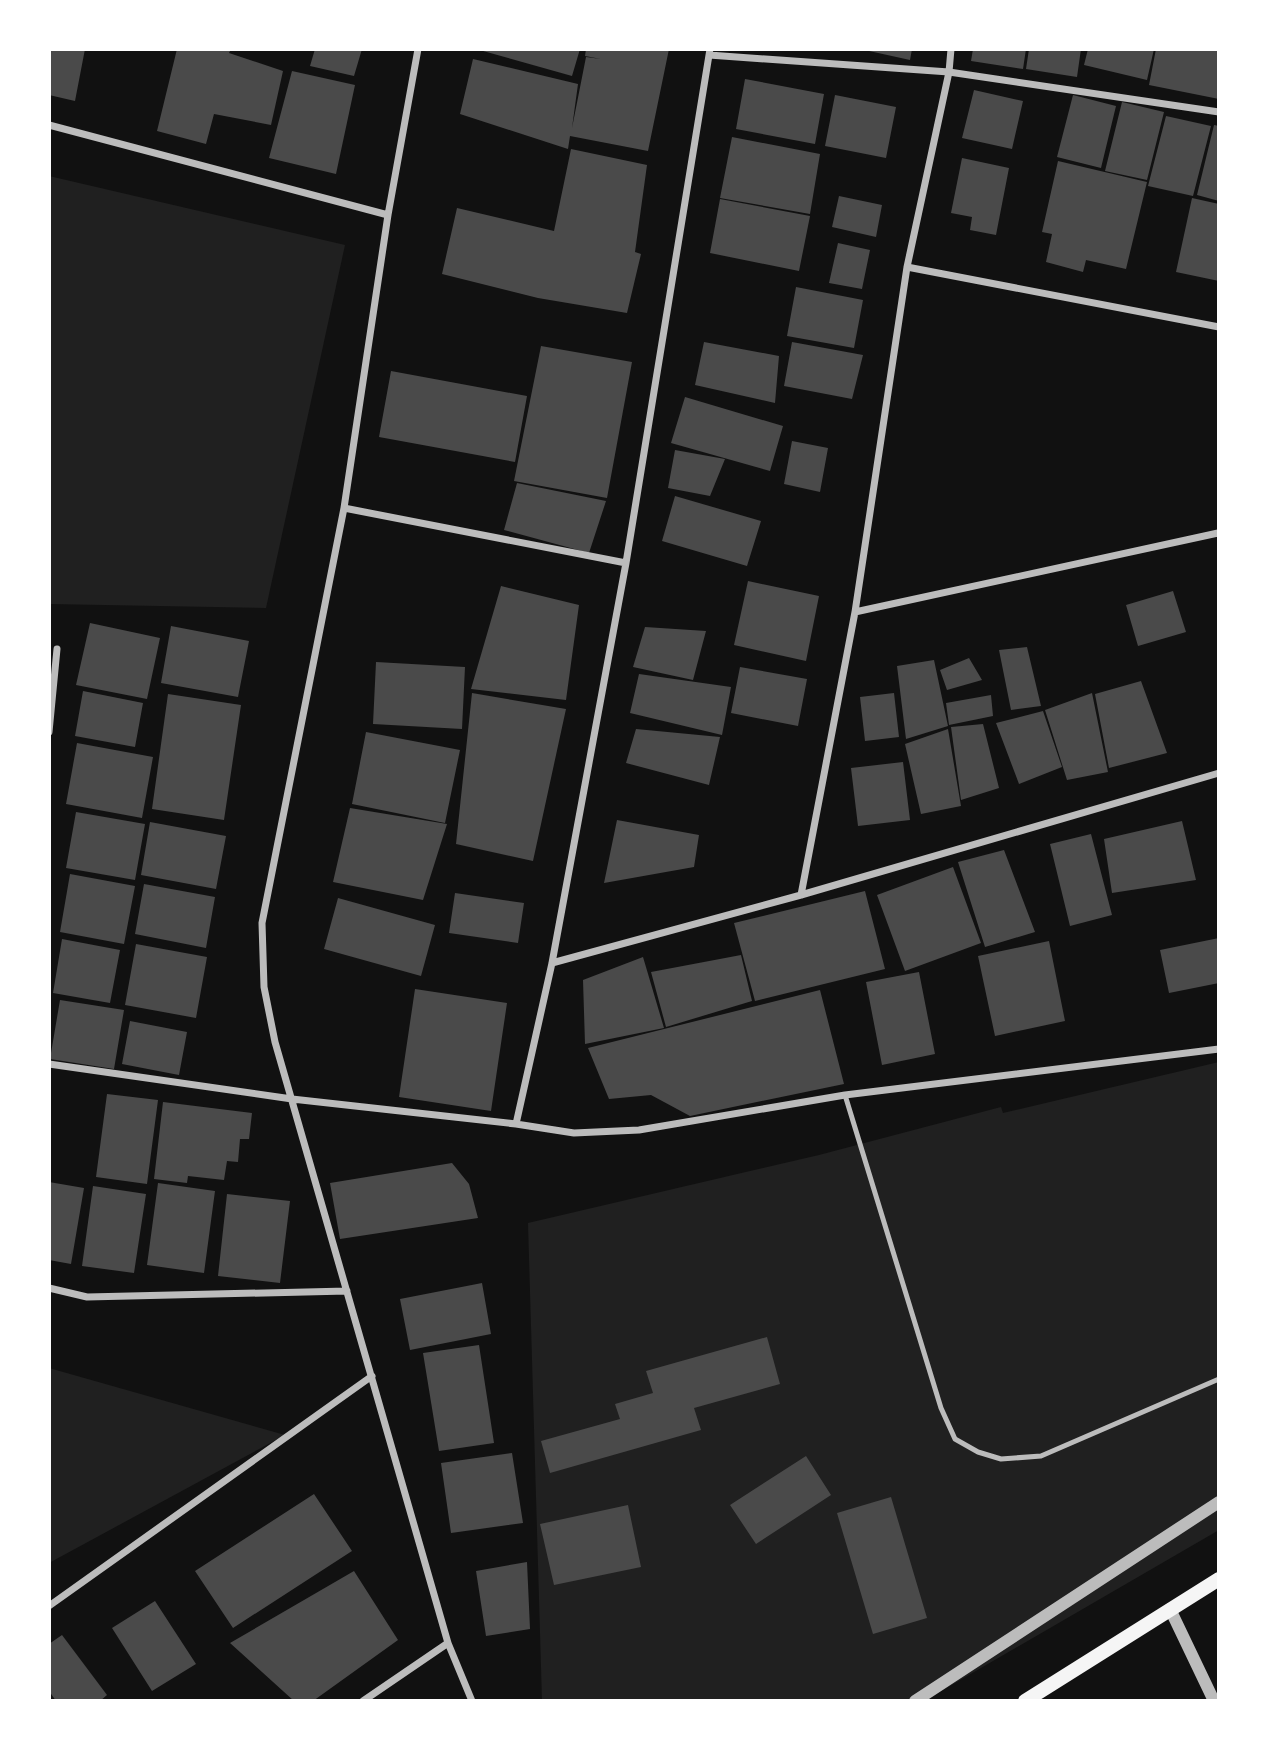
<svg xmlns="http://www.w3.org/2000/svg" width="1268" height="1750" viewBox="0 0 1268 1750" font-family="'Public Sans',sans-serif">
  <style>
    .green { fill: #202020 }
    .building { fill: #4a4a4a }
    .lines { fill: none; stroke-linecap: round; stroke-linejoin: round }
    .service { stroke: #bcbcbc; stroke-width: 5 }
    .minor { stroke: #bcbcbc; stroke-width: 7 }
    .tertiary { stroke: #bcbcbc; stroke-width: 12 }
    .secondary { stroke: #f5f5f5; stroke-width: 14 }
  </style>
  <rect width="100%" height="100%" fill="#111"/>
  <path class="green" d="M 49,176 L 345,245 L 266,608 L 49,604 Z
    M 1219,1062 L 1219,1530 L 924,1701 L 542,1701 L 528,1223 L 819,1155 L 1001,1107 L 1003,1113 Z
    M 49,1368 L 285,1435 L 49,1563 Z"/>
  <path class="building" d="M 49,49 L 85,49 L 75,101 L 49,95 Z
    M 177,49 L 223,49 L 230,51 L 229,53 L 283,71 L 271,125 L 214,114 L 206,144 L 157,131 Z
    M 315,49 L 362,49 L 354,76 L 310,66 Z
    M 476,49 L 580,49 L 572,76 Z
    M 586,49 L 669,49 L 648,151 L 570,136 L 568,149 L 460,114 L 473,59 L 578,84 L 572,128 L 586,57 L 601,59 L 585,56 Z
    M 860,49 L 912,49 L 910,60 Z
    M 973,49 L 1026,49 L 1023,69 L 971,61 Z
    M 1029,49 L 1081,49 L 1077,77 L 1026,69 Z
    M 1088,49 L 1154,49 L 1147,80 L 1084,65 Z
    M 1156,49 L 1219,49 L 1219,99 L 1149,85 Z
    M 292,71 L 355,85 L 336,174 L 269,158 Z
    M 745,79 L 824,94 L 815,144 L 736,129 Z
    M 974,90 L 1023,101 L 1012,149 L 962,138 Z
    M 835,95 L 896,107 L 886,158 L 825,146 Z
    M 1073,95 L 1116,106 L 1101,168 L 1057,157 Z
    M 1122,102 L 1164,112 L 1147,180 L 1105,171 Z
    M 1166,116 L 1211,126 L 1193,196 L 1148,186 Z
    M 1214,125 L 1219,126 L 1219,201 L 1197,195 Z
    M 732,137 L 820,154 L 810,214 L 720,198 Z
    M 571,149 L 647,165 L 635,252 L 641,254 L 627,313 L 538,298 L 442,274 L 457,208 L 554,231 Z
    M 962,158 L 1009,168 L 996,235 L 970,230 L 972,217 L 951,213 Z
    M 1058,161 L 1147,182 L 1126,269 L 1086,260 L 1083,272 L 1046,262 L 1052,234 L 1042,232 Z
    M 839,196 L 882,205 L 876,237 L 832,227 Z
    M 1192,198 L 1219,204 L 1219,281 L 1176,272 Z
    M 720,199 L 810,216 L 799,271 L 710,253 Z
    M 838,243 L 870,250 L 862,289 L 829,283 Z
    M 796,287 L 863,300 L 854,348 L 787,336 Z
    M 704,342 L 779,356 L 775,403 L 695,385 Z
    M 792,342 L 863,355 L 852,399 L 784,386 Z
    M 541,346 L 632,362 L 607,498 L 514,481 Z
    M 391,371 L 527,396 L 515,462 L 379,437 Z
    M 685,397 L 783,426 L 770,471 L 671,443 Z
    M 792,441 L 828,448 L 820,492 L 784,484 Z
    M 675,450 L 725,459 L 710,496 L 668,488 Z
    M 517,483 L 606,501 L 589,553 L 504,530 Z
    M 675,496 L 761,521 L 747,566 L 662,541 Z
    M 748,581 L 819,596 L 806,661 L 734,645 Z
    M 501,586 L 579,605 L 566,700 L 471,689 Z
    M 1173,591 L 1186,632 L 1138,646 L 1126,605 Z
    M 90,623 L 160,638 L 147,699 L 76,685 Z
    M 171,626 L 249,641 L 238,697 L 161,683 Z
    M 645,627 L 706,631 L 693,680 L 633,667 Z
    M 1027,647 L 1041,706 L 1011,710 L 999,650 Z
    M 969,658 L 982,680 L 947,690 L 940,670 Z
    M 934,660 L 948,726 L 906,739 L 897,666 Z
    M 376,662 L 465,667 L 462,729 L 373,724 Z
    M 740,667 L 807,679 L 798,726 L 731,713 Z
    M 639,674 L 731,687 L 722,735 L 630,713 Z
    M 1141,681 L 1167,753 L 1109,768 L 1095,694 Z
    M 83,691 L 143,703 L 135,747 L 75,736 Z
    M 472,693 L 566,709 L 533,861 L 456,844 Z
    M 894,693 L 899,737 L 865,741 L 860,697 Z
    M 1092,693 L 1108,772 L 1067,780 L 1045,710 Z
    M 168,694 L 241,705 L 224,820 L 152,809 Z
    M 991,695 L 993,716 L 949,725 L 946,703 Z
    M 1043,711 L 1062,767 L 1019,784 L 996,723 Z
    M 983,724 L 999,788 L 961,800 L 951,727 Z
    M 636,729 L 720,737 L 709,785 L 626,763 Z
    M 948,729 L 961,806 L 921,814 L 905,744 Z
    M 366,732 L 460,750 L 445,823 L 352,804 Z
    M 77,743 L 153,757 L 142,818 L 66,804 Z
    M 903,762 L 910,820 L 858,826 L 851,768 Z
    M 350,808 L 447,824 L 423,900 L 333,882 Z
    M 76,812 L 145,824 L 135,880 L 66,868 Z
    M 617,820 L 699,835 L 694,867 L 604,883 Z
    M 1182,821 L 1196,880 L 1112,893 L 1104,839 Z
    M 150,822 L 226,836 L 216,889 L 141,875 Z
    M 1091,834 L 1112,915 L 1070,926 L 1050,844 Z
    M 1004,850 L 1035,932 L 985,947 L 958,862 Z
    M 953,867 L 981,943 L 905,971 L 877,895 Z
    M 70,874 L 135,886 L 124,944 L 60,932 Z
    M 144,884 L 215,897 L 206,948 L 135,934 Z
    M 865,891 L 885,969 L 755,1001 L 734,923 Z
    M 455,893 L 524,903 L 518,943 L 449,933 Z
    M 338,898 L 435,925 L 421,976 L 324,949 Z
    M 1219,938 L 1219,983 L 1169,993 L 1160,950 Z
    M 62,939 L 120,950 L 110,1003 L 53,993 Z
    M 1049,941 L 1065,1021 L 995,1036 L 978,956 Z
    M 136,944 L 207,957 L 196,1018 L 125,1005 Z
    M 741,955 L 752,1001 L 666,1027 L 651,972 Z
    M 643,957 L 664,1028 L 585,1044 L 583,980 Z
    M 919,972 L 935,1054 L 882,1065 L 866,982 Z
    M 415,989 L 507,1003 L 491,1111 L 399,1097 Z
    M 820,990 L 844,1084 L 690,1116 L 651,1095 L 609,1099 L 588,1048 Z
    M 60,1000 L 124,1010 L 114,1069 L 50,1059 Z
    M 130,1021 L 187,1032 L 179,1075 L 122,1064 Z
    M 107,1094 L 158,1100 L 147,1184 L 96,1177 Z
    M 163,1102 L 252,1113 L 249,1139 L 240,1139 L 238,1162 L 227,1161 L 224,1180 L 188,1176 L 187,1183 L 154,1179 Z
    M 452,1163 L 469,1184 L 478,1218 L 340,1239 L 330,1183 Z
    M 49,1182 L 84,1188 L 71,1264 L 49,1260 Z
    M 158,1183 L 215,1191 L 204,1273 L 147,1265 Z
    M 93,1186 L 146,1194 L 134,1273 L 82,1266 Z
    M 227,1194 L 290,1201 L 280,1283 L 218,1276 Z
    M 482,1283 L 491,1334 L 410,1350 L 400,1299 Z
    M 767,1337 L 780,1384 L 694,1408 L 701,1430 L 550,1473 L 541,1441 L 620,1419 L 615,1404 L 653,1393 L 646,1371 Z
    M 479,1345 L 494,1443 L 439,1451 L 423,1353 Z
    M 512,1453 L 523,1523 L 451,1533 L 441,1463 Z
    M 806,1456 L 831,1495 L 756,1544 L 730,1505 Z
    M 314,1494 L 352,1551 L 233,1628 L 195,1571 Z
    M 891,1497 L 927,1618 L 873,1634 L 837,1513 Z
    M 628,1505 L 641,1567 L 554,1585 L 540,1524 Z
    M 527,1562 L 530,1629 L 486,1636 L 476,1571 Z
    M 354,1571 L 398,1640 L 313,1701 L 294,1701 L 230,1643 Z
    M 155,1601 L 196,1664 L 152,1691 L 112,1628 Z
    M 62,1635 L 107,1695 L 100,1701 L 56,1701 L 49,1691 L 49,1644 Z"/>
  <g class="lines">
    <path class="service" d="M 845,1095 L 941,1408 L 955,1439 L 978,1452 L 1001,1459 L 1041,1456 L 1219,1379"/>
    <path class="minor" d="M 418,49 L 388,215 L 344,508 L 262,923 L 264,987 L 275,1042 L 448,1643 L 472,1701
      M 709,55 L 949,72 L 1219,112
      M 49,125 L 388,215
      M 907,267 L 1219,327
      M 344,508 L 626,563
      M 855,612 L 1218,533
      M 49,732 L 57,649
      M 801,895 L 855,612 L 907,267 L 949,72 L 951,49
      M 552,963 L 801,895 L 1219,773
      M 49,1064 L 292,1099 L 516,1124 L 574,1133 L 639,1130 L 845,1095 L 1219,1049
      M 516,1124 L 552,963 L 626,563 L 710,49
      M 49,1288 L 87,1297 L 347,1291
      M 49,1606 L 372,1376
      M 363,1701 L 448,1643"/>
    <path class="tertiary" d="M 1170,1609 L 1214,1701
      M 915,1701 L 1219,1502"/>
    <path class="secondary" d="M 1025,1701 L 1219,1579"/>
  </g>
  <rect width="1268" height="1750" fill="none" stroke="#ffffff" stroke-width="102"/>
</svg>
